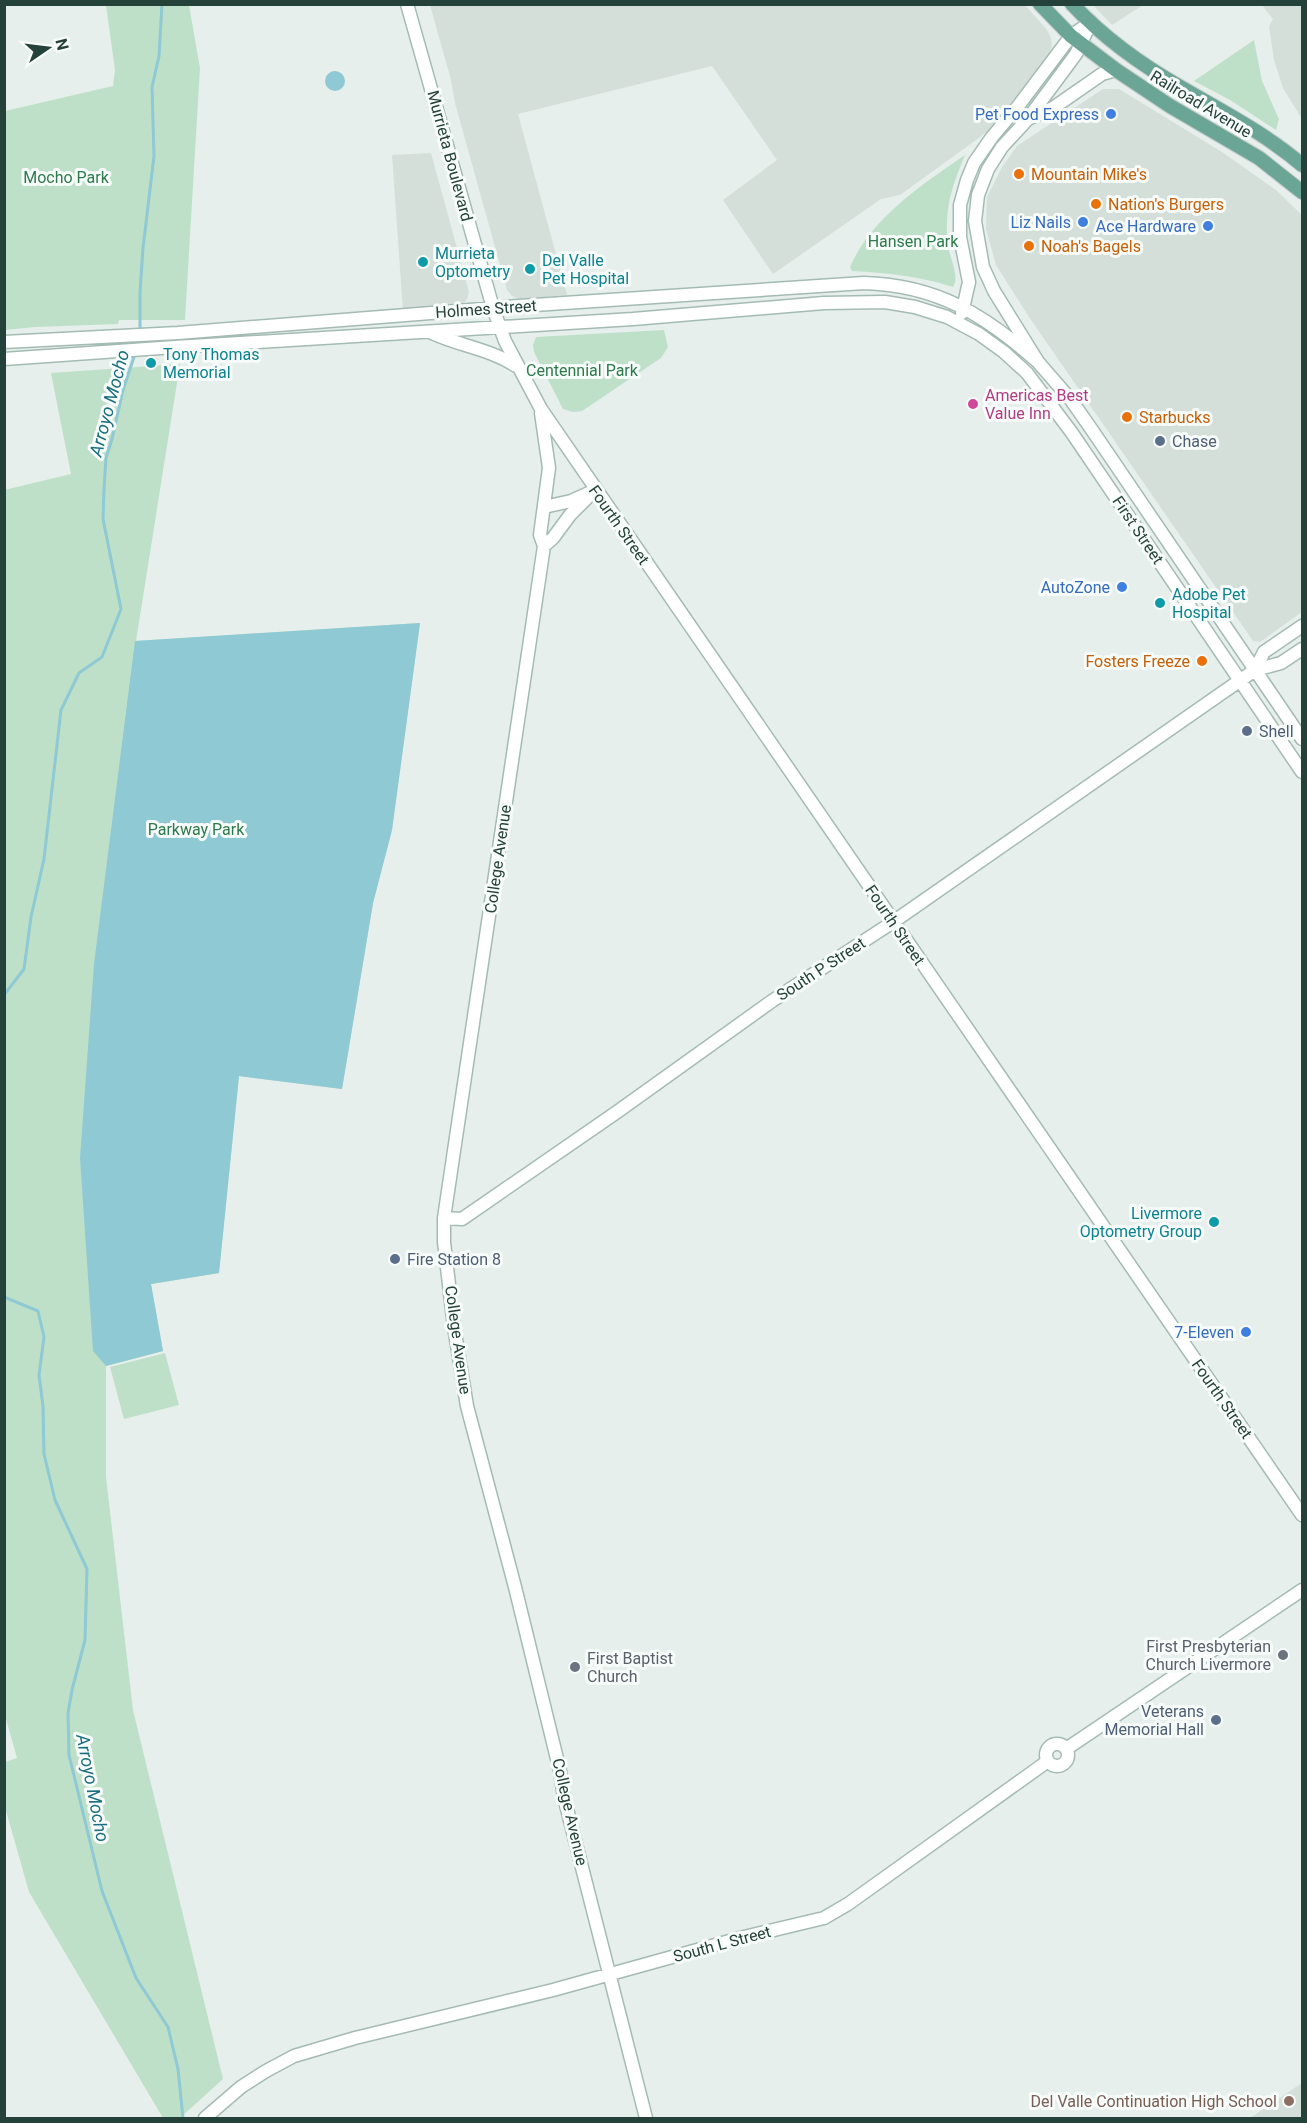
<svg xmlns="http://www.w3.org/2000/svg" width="1307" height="2123" viewBox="0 0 1307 2123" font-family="Roboto,sans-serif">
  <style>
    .built { fill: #d4dfda }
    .green { fill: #bfe0c8 }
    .water { fill: #8ec9d4 }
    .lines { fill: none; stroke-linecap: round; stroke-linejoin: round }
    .stream { stroke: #8ec9d4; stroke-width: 3 }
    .secondary-casing { stroke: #a4bbb3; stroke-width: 15 }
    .primary-casing { stroke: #c2cac8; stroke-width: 16 }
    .secondary { stroke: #fff; stroke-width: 12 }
    .primary { stroke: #6aa596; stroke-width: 14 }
    .shop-dot { fill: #3f7fe0; stroke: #f7fbf9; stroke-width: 2 }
    .food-dot { fill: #e8710a; stroke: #f7fbf9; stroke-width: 2 }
    .culture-dot { fill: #0f9aa8; stroke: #f7fbf9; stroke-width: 2 }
    .hotel-dot { fill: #d1479c; stroke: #f7fbf9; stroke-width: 2 }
    .service-dot { fill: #5c6f8a; stroke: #f7fbf9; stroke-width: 2 }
    .worship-dot { fill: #6b7280; stroke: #f7fbf9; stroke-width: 2 }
    .education-dot { fill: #8d6e63; stroke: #f7fbf9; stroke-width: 2 }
    .labels { text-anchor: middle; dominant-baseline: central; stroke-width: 6; stroke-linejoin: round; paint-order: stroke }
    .street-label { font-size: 16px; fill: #24423a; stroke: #f7fbf9 }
    .shop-label { font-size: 16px; fill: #366cbe; stroke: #f7fbf9; text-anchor: end }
    .food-label { font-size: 16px; fill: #c56008; stroke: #f7fbf9; text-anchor: start }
    .park-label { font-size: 16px; fill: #2d7a4b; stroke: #f7fbf9 }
    .culture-label { font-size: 16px; fill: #0d838f; stroke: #f7fbf9; text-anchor: start }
    .hotel-label { font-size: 16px; fill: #b23c85; stroke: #f7fbf9; text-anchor: start }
    .service-label { font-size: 16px; fill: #4e5e75; stroke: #f7fbf9; text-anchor: start }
    .worship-label { font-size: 16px; fill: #5b616d; stroke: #f7fbf9; text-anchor: end }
    .education-label { font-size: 16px; fill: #785e54; stroke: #f7fbf9; text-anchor: end }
    .water-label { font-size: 18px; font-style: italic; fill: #1c6f80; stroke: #f7fbf9 }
  </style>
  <rect width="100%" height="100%" fill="#e6efeb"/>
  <path class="built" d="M 430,5 L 1025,5 L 1047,30 L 1051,38 L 1052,47 L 1044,62 L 989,130 L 976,140 L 900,195 L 881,199 L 773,274 L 723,200 L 777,160 L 712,66 L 518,114 L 567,295 L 519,299 L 512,296 L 507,290 L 455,103 L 451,80 Z
    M 1093,5 L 1143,5 L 1112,25 Z
    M 1262,5 L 1302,5 L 1302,119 L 1283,88 L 1274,60 L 1269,26 L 1273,19 Z
    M 1103,89 L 1119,89 L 1222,152 L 1276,190 L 1302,215 L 1302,612 L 1260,642 L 1253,641 L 1029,317 L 996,265 L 986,229 L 987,197 L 1002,167 L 1017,146 Z
    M 431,153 L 469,292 L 467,299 L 462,305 L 403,311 L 392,155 Z
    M 1302,2083 L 1302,2118 L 1250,2118 Z"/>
  <path class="green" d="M 106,5 L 189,5 L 200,68 L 185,320 L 119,320 L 118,324 L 35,327 L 5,330 L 5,111 L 113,86 L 115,70 Z
    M 1254,40 L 1262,81 L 1279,119 L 1276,130 L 1230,100 L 1194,81 Z
    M 965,155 C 951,189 944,209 948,246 C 950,258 960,277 953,287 C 920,276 887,273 852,271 L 850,267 C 871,218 923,184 965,155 Z
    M 664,330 L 668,347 L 661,358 L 582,411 L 573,412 L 563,409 L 534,352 L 533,345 L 536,337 Z
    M 180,364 L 136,641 L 420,623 L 392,830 L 373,903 L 342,1089 L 239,1076 L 219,1273 L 151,1284 L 163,1351 L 106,1366 L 106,1477 L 133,1710 L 223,2079 L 180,2118 L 163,2118 L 29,1892 L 5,1807 L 5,1762 L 17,1758 L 4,1712 L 4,490 L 71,474 L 51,373 Z
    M 165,1353 L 179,1405 L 124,1419 L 110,1367 Z"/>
  <path class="water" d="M325 81a10 10 0 1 1 20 0a10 10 0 1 1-20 0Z
    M 420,623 L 392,830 L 373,903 L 342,1089 L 239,1076 L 219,1273 L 151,1284 L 163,1351 L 106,1366 L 93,1351 L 80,1158 L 94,964 L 135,641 Z"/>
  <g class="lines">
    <path class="stream" d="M 140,333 L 140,292 L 143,248 L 154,156 L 152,87 L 159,56 L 162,4
      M 4,995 L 24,969 L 31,917 L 44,859 L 61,710 L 79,673 L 102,657 L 121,609 L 103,519 L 104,489 L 106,458 L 112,439 L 123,390 L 135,354
      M 4,1297 L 38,1311 L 44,1337 L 39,1375 L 43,1406 L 44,1454 L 55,1500 L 87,1569 L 85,1640 L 72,1690 L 68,1713 L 69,1755 L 102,1891 L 136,1978 L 168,2027 L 178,2069 L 183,2118"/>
    <defs>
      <path id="secondary" d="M 407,4 L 493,308 L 505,341 L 541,409 L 1302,1515
        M 1091,22 L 1076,54 L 1027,120 L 1002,147 L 988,169 L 978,195 L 975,221 L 983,267 L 994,291 L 1038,362 L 1071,400 L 1092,430 L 1302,739
        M 1028,119 L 1053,108 L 1102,74 L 1116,70
        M 962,313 L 969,282 L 960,237 L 960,205 L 967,180 L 974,163 L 992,137 L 1019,105 L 1071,36 L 1091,22
        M 432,333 C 460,346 490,349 516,366
        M 4,342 L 178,333 L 519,306 L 864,283 C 937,285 985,315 1038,362
        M 4,359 L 175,347 L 633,319 L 824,303 L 885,302 L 915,307 L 947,317 L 979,334 L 1004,352 L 1027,373 L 1072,433 L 1302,772
        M 541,413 L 549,468 L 540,535 L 544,546 L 444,1218 L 444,1242 L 454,1327 L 467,1406 L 515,1587 L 560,1771 L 564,1797 L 646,2118
        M 544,507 L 571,501 L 591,492
        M 544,546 L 553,538 L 570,515 L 595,490
        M 1255,670 L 1264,652 L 1302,626
        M 444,1218 L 462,1219 L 617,1112 L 772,1001 L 893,922 L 1255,670 L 1281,663 L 1302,649
        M1046 1755a11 11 0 1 1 22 0a11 11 0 1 1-22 0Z
        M 1066,1749 L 1302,1590
        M 205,2118 L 241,2087 L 266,2071 L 294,2056 L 355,2038 L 553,1990 L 744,1937 L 824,1918 L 848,1904 L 1048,1761"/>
      <path id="primary" d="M 1040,4 L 1071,36 L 1116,70 L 1170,106 L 1259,158 L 1302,192
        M 1072,4 C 1103,37 1143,66 1182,88 C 1223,112 1266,134 1302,165"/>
    </defs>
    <use href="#secondary" class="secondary-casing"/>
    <use href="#primary" class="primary-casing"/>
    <use href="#secondary" class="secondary"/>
    <use href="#primary" class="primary"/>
  </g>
  <g class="shop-dot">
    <circle cx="1111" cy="114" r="6"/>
    <circle cx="1083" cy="222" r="6"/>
    <circle cx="1208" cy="226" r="6"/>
    <circle cx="1122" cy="587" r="6"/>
    <circle cx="1246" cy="1332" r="6"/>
  </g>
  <g class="food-dot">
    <circle cx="1019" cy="174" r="6"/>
    <circle cx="1096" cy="204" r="6"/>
    <circle cx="1029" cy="246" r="6"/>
    <circle cx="1127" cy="417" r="6"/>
    <circle cx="1202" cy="661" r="6"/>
  </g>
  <g class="culture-dot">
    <circle cx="423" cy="262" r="6"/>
    <circle cx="530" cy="269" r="6"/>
    <circle cx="151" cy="363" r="6"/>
    <circle cx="1160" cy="603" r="6"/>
    <circle cx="1214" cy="1222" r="6"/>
  </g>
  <circle class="hotel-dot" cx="973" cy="404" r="6"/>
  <g class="service-dot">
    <circle cx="1160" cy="441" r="6"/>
    <circle cx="1247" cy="731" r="6"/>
    <circle cx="395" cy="1259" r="6"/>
    <circle cx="1216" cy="1720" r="6"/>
  </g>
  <g class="worship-dot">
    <circle cx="1283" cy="1655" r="6"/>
    <circle cx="575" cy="1667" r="6"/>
  </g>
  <circle class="education-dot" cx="1289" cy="2101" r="6"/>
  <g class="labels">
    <g class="street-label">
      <text transform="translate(1201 104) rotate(31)">Railroad Avenue</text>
      <text transform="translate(450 156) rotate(75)">Murrieta Boulevard</text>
      <text transform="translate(486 309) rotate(-4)">Holmes Street</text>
      <text transform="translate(619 525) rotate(55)">Fourth Street</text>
      <text transform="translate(1138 530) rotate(56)">First Street</text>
      <text transform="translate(498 859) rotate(-82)">College Avenue</text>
      <text transform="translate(895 925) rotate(56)">Fourth Street</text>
      <text transform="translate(821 969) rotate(-33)">South P Street</text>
      <text transform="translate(458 1340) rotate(82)">College Avenue</text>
      <text transform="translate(1222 1399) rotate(55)">Fourth Street</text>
      <text transform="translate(570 1812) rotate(77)">College Avenue</text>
      <text transform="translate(722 1944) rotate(-15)">South L Street</text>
    </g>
    <g class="shop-label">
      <text x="1099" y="114">Pet Food Express</text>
      <text x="1071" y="222">Liz Nails</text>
      <text x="1196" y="226">Ace Hardware</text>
      <text x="1110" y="587">AutoZone</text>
      <text x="1234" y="1332">7-Eleven</text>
    </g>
    <g class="food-label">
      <text x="1031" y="174">Mountain Mike's</text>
      <text x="1108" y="204">Nation's Burgers</text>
      <text x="1041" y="246">Noah's Bagels</text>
      <text x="1139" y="417">Starbucks</text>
      <text x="1190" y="661" text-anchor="end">Fosters Freeze</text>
    </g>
    <g class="park-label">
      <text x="66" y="177">Mocho Park</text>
      <text x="913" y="241">Hansen Park</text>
      <text x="582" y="370">Centennial Park</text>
      <text x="196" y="829">Parkway Park</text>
    </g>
    <g class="culture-label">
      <text x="435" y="253">Murrieta<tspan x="435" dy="18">Optometry</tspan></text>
      <text x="542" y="260">Del Valle<tspan x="542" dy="18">Pet Hospital</tspan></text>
      <text x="163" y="354">Tony Thomas<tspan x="163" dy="18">Memorial</tspan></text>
      <text x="1172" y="594">Adobe Pet<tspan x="1172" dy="18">Hospital</tspan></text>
      <text x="1202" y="1213" text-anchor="end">Livermore<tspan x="1202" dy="18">Optometry Group</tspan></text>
    </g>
    <g class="hotel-label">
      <text x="985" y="395">Americas Best<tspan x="985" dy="18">Value Inn</tspan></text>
    </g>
    <g class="service-label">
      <text x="1172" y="441">Chase</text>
      <text x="1259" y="731">Shell</text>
      <text x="407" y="1259">Fire Station 8</text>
      <text x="1204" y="1711" text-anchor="end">Veterans<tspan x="1204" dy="18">Memorial Hall</tspan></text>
    </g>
    <g class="worship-label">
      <text x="1271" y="1646">First Presbyterian<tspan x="1271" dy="18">Church Livermore</tspan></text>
      <text x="587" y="1658" text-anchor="start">First Baptist<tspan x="587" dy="18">Church</tspan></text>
    </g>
    <g class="education-label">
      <text x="1277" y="2101">Del Valle Continuation High School</text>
    </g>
    <g class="water-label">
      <text transform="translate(109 403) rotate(-75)">Arroyo Mocho</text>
      <text transform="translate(93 1788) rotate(79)">Arroyo Mocho</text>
    </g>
  </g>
  <rect width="1307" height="2123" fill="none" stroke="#24423a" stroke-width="12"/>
  <g transform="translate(48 48) rotate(76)" stroke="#f7fbf9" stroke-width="4.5" paint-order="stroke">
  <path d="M0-4.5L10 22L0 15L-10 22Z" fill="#24423a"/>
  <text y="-9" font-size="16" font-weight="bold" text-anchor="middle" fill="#24423a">N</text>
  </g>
</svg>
